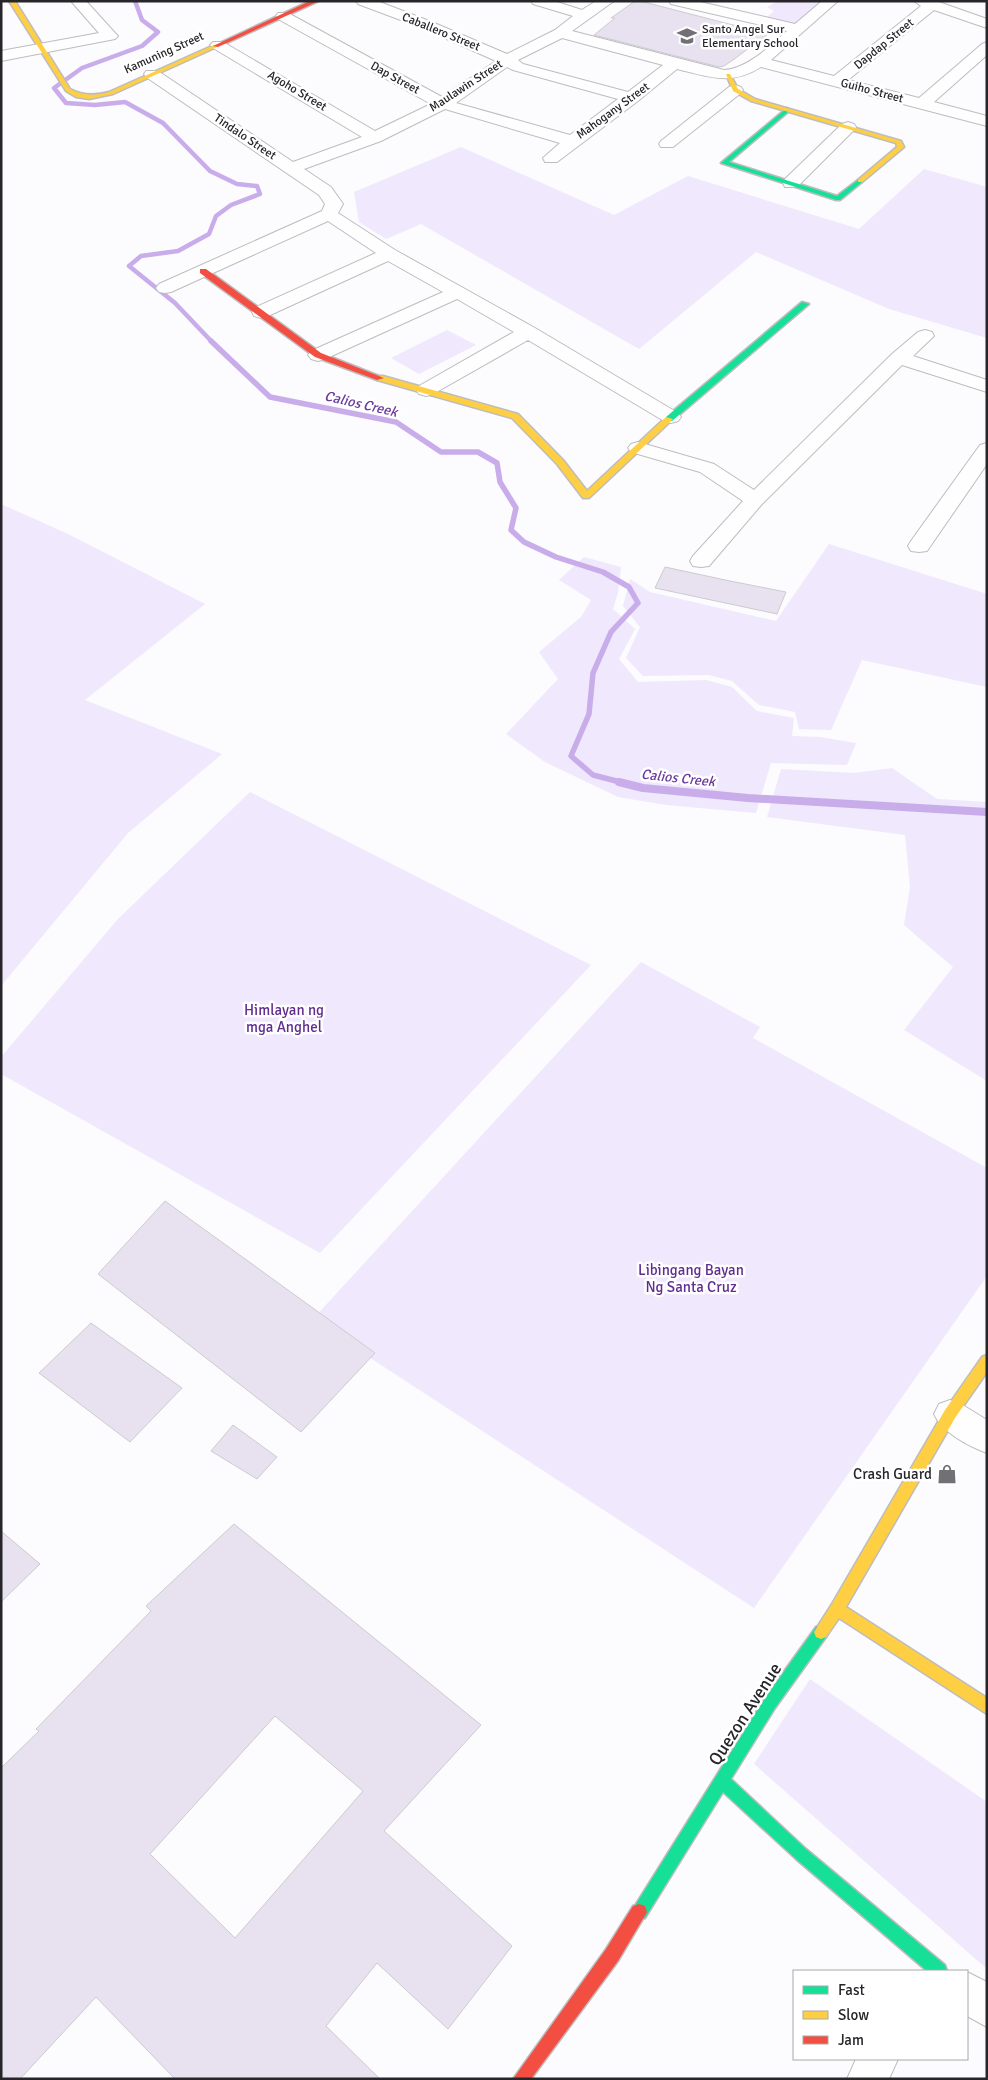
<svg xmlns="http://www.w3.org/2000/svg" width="988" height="2080" viewBox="0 0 988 2080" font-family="Signika,sans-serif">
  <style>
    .green { fill: #f0e8fc }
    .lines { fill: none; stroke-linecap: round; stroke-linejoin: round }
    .stream-far2 { stroke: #c8adea; stroke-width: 4.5 }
    .stream-far1 { stroke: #c8adea; stroke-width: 5.5 }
    .stream { stroke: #c8adea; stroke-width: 8 }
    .building { fill: #e8e2f0; stroke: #cccbce; fill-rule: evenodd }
    .street-casing { stroke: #bdbcbf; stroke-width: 2 }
    .fast-casing { stroke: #bdbcbf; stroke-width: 3 }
    .slow-casing { stroke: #bdbcbf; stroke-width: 3 }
    .jam-casing { stroke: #bdbcbf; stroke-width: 3 }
    .street { fill: #fffeff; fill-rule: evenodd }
    .fast { fill: #16e098; fill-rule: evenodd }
    .slow { fill: #ffcf43; fill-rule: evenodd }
    .jam { fill: #f24e42; fill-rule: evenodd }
    .labels { text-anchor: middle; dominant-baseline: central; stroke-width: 5; stroke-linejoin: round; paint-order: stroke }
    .far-poi-label { font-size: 12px; fill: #262529; stroke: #fff; text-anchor: start }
    .far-street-label { font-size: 12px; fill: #262529; stroke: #fff }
    .far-water-label { font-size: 14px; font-style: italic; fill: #6b3a9d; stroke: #fff }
    .park-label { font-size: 15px; fill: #5f2d90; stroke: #fff }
    .poi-label { font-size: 15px; fill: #262529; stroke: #fff; text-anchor: end }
    .near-street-label { font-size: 18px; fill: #262529; stroke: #fff }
  </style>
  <rect width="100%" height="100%" fill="#fcfbfe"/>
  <path class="green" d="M 778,1 L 825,1 L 795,26 L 765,19 L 774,11 L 767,7 Z
    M 461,147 L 614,215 L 688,176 L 859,229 L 924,169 L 987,187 L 987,338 L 889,309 L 756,252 L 639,349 L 421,224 L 386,239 L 359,222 L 354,192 Z
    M 447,330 L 476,345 L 419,374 L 391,358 Z
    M 1,504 L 68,534 L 205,604 L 85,700 L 222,754 L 128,833 L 1,986 Z
    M 829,544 L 987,594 L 987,687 L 862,660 L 831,730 L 799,729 L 795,712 L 759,705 L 732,681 L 709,675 L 643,676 L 626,658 L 640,627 L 623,606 L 630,579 L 650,592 L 776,621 Z
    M 584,557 L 621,567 L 618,593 L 613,609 L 635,629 L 619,659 L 638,682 L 706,680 L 732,687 L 757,711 L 794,718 L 792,736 L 820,737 L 856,743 L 847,765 L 771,763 L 756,813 L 666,805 L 618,797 L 545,762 L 506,734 L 558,679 L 539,652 L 581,617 L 591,600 L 559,580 Z
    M 892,768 L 937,799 L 987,802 L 987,1081 L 904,1030 L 953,967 L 904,925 L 910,887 L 905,835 L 767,817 L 781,769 L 854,773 Z
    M 250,792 L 591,965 L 320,1253 L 1,1074 L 1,1057 L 118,919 Z
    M 641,962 L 760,1027 L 753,1038 L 987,1168 L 987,1276 L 754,1608 L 312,1320 Z
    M 810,1679 L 987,1802 L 987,1969 L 754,1764 Z"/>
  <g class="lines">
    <path class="stream-far2" d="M 135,1 L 142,20 L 158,32 L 142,46 L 82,68 L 54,88 L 66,103 L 95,105 L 125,102 L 163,123 L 210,171 L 237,184 L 257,186 L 260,194 L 231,205 L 216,216 L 209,234 L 178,251 L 141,256 L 129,266 L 175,303 L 213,343"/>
    <path class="stream-far1" d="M 211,341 L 270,397 L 396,422 L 441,452 L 478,452 L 497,463 L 500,482 L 516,508 L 511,530 L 524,542 L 556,557 L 603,572 L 629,587 L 638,603 L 611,632 L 593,673 L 589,714 L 571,756 L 593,775 L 624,783"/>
    <path class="stream" d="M 619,782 L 643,788 L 748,798 L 987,812"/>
  </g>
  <path class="building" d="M 635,1 L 640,1 L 768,34 L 733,60 L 724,66 L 719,67 L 594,35 L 615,18 L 611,18 Z
    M 665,567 L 730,581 L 786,592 L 777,614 L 655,588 Z
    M 165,1201 L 375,1353 L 301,1432 L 98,1274 Z
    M 91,1323 L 182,1388 L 130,1442 L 39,1373 Z
    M 233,1425 L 277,1457 L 257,1479 L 211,1451 Z
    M 234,1524 L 481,1725 L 384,1831 L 512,1946 L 448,2029 L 377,1963 L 326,2026 L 380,2079 L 175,2079 L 96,1997 L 20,2079 L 1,2079 L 1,1768 L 39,1731 L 36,1729 L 151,1611 L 146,1606 ZM 275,1716 L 363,1791 L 235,1938 L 150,1854 Z
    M 1,1531 L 40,1564 L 1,1602 Z"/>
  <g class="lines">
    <defs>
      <path id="street" d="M 71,1 L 86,1 L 115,33 L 118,36 L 115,39 L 1,61 L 1,51 L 99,33 Z
        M 356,1 L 377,1 L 432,22 L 507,54 L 555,30 L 573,16 L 533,4 L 531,1 L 554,1 L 582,10 L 596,1 L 614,1 L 572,31 L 724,70 C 747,69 770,46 787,31 L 671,4 L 669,1 L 696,1 L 795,24 L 822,1 L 838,1 L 771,60 L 834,76 L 921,6 L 914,1 L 936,1 L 987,19 L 987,28 L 934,10 L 848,80 L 919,98 L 982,44 L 987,42 L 987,55 L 934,102 L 987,116 L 987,126 L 761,67 C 731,86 710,77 677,69 L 638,101 L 557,162 L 545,162 L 543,158 L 560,143 L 445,109 L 381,141 L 304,169 L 331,187 L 343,204 L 338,213 L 395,250 L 535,328 L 678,413 L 681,417 L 678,421 L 671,423 L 664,421 L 528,340 L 433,394 L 426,396 L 419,394 L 416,390 L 419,386 L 514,332 L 457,299 L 325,359 L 318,361 L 311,359 L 308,355 L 311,351 L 443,292 L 388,261 L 268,316 L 261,318 L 254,316 L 252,312 L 254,308 L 376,253 L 328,221 L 171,292 L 165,293 L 159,292 L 156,288 L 159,284 L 322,211 L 325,204 L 319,195 L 146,77 L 144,74 L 146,71 L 158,71 L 293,162 L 362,137 L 213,48 L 210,45 L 213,42 L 223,42 L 375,131 L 431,104 L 278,19 L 276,16 L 278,13 L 288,13 L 442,97 L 496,61 L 422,28 L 358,4 ZM 562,38 L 663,65 L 628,92 L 523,64 L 518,60 ZM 507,67 L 513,70 L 618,99 L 570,135 L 456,103 Z
        M 735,85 L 741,87 L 743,90 L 741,93 L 673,147 L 661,147 L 659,144 L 661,141 L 729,87 Z
        M 848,122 L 854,124 L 856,127 L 854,130 L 797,187 L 785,187 L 783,183 L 785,179 L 842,124 Z
        M 925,330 L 932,332 L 934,336 L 913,356 L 987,380 L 987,392 L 902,365 L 762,504 L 709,566 L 701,567 L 693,566 L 690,561 L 693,556 L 743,501 L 700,472 L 631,452 L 628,448 L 631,444 L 638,442 L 714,464 L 754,490 L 892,354 L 918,332 Z
        M 987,443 L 987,464 L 927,551 L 919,552 L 911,551 L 908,546 L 911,541 L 980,445 Z
        M 950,1400 L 961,1404 L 987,1420 L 987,1453 C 968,1446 942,1432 934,1414 L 939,1404 Z
        M 967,1972 L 987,1982 L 987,2027 L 967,2016 Z
        M 856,2059 L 898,2059 L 889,2079 L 847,2079 Z"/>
      <path id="fast" d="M 787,108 L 789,109 L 789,111 L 729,162 L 837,196 L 858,180 L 862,180 L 862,182 L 840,200 L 836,200 L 721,163 Z
        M 802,302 L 809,304 L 672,421 L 666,421 L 666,417 Z
        M 821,1625 L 826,1627 L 828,1632 L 826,1637 L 775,1708 L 731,1779 L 806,1849 L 945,1965 L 947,1971 L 927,1971 L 796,1859 L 723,1792 L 645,1918 L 639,1920 L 633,1918 L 631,1912 L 765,1698 L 816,1627 Z"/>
      <path id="slow" d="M 9,1 L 15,1 L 70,89 C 83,96 95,96 109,92 L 214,45 L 219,46 L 113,94 L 89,99 L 76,97 L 66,91 Z
        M 726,74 L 730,74 L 738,89 L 755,99 L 901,141 L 904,147 L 862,182 L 858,182 L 858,180 L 897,147 L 896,143 L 751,101 L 733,91 Z
        M 377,376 L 383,376 L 518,414 L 563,460 L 587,491 L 666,417 L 673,419 L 589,498 L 583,498 L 557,464 L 512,418 L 377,380 Z
        M 987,1355 L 987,1372 L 955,1418 L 846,1607 L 987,1698 L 987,1714 L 839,1618 L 826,1637 L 821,1639 L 816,1637 L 814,1632 L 832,1604 L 945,1410 L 982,1357 Z"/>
      <path id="jam" d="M 310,1 L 319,1 L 218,47 L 213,46 Z
        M 200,269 L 206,269 L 321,353 L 384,378 L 377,380 L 315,357 L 200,273 Z
        M 639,1904 L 645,1906 L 647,1912 L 618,1961 L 531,2079 L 513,2079 L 606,1949 L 633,1906 Z"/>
    </defs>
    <use href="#street" class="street-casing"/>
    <use href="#fast" class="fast-casing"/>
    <use href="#slow" class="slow-casing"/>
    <use href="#jam" class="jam-casing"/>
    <use href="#street" class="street"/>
    <use href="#fast" class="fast"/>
    <use href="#slow" class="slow"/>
    <use href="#jam" class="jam"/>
  </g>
  <defs>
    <symbol id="school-bare" viewBox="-9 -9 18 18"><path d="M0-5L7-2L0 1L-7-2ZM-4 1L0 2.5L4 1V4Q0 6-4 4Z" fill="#717074" stroke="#fff" stroke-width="2.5" paint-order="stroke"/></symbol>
    <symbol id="shop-bare" viewBox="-9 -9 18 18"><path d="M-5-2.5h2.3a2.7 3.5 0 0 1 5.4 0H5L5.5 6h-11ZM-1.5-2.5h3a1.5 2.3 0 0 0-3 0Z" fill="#717074" stroke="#fff" stroke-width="2.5" paint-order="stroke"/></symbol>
  </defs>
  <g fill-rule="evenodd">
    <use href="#school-bare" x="673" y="22" width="28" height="28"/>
    <use href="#shop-bare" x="933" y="1460" width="28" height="28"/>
  </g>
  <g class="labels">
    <g class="far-poi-label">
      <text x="702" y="29">Santo Angel Sur<tspan x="702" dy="14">Elementary School</tspan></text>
    </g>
    <g class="far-street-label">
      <text transform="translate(441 32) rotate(22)">Caballero Street</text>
      <text transform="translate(884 44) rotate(-39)">Dapdap Street</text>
      <text transform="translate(164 53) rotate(-24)">Kamuning Street</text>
      <text transform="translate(395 78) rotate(29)">Dap Street</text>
      <text transform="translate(466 86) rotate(-33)">Maulawin Street</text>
      <text transform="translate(297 91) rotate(31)">Agoho Street</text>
      <text transform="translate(872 91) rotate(15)">Guiho Street</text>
      <text transform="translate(613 111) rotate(-36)">Mahogany Street</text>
      <text transform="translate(245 137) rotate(34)">Tindalo Street</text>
    </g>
    <g class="far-water-label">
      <text transform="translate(361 404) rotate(13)">Calios Creek</text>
      <text transform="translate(678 778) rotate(6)">Calios Creek</text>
    </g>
    <g class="park-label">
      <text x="284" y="1010">Himlayan ng<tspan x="284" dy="17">mga Anghel</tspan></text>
      <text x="691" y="1270">Libingang Bayan<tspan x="691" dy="17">Ng Santa Cruz</tspan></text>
    </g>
    <g class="poi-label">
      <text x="932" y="1474">Crash Guard</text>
    </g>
    <g class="near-street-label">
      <text transform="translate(745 1714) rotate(-57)">Quezon Avenue</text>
    </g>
  </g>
  <rect width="988" height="2080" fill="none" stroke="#262529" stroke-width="5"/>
  <rect x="793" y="1970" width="175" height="90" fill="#ffffff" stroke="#a8a8a9"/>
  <rect x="803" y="1986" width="25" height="8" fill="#16e098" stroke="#a8a8a9"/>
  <text x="838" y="1995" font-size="15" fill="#262529">Fast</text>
  <rect x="803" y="2011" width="25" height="8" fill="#ffcf43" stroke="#a8a8a9"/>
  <text x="838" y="2020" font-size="15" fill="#262529">Slow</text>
  <rect x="803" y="2036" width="25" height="8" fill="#f24e42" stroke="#a8a8a9"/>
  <text x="838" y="2045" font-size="15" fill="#262529">Jam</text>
</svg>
